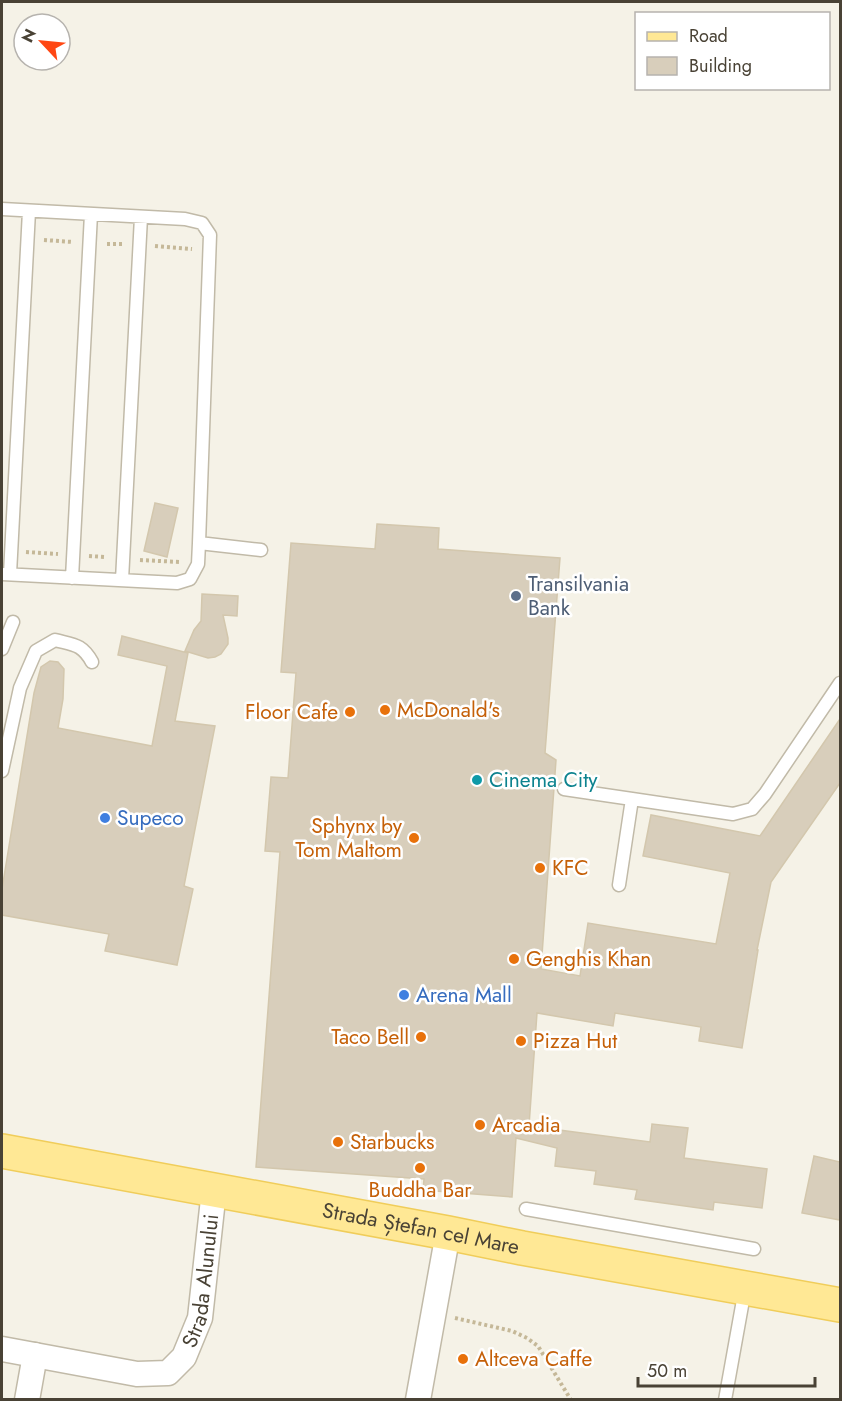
<svg xmlns="http://www.w3.org/2000/svg" width="842" height="1401" viewBox="0 0 842 1401" font-family="Jost,sans-serif">
  <style>
    .building { fill: #d8cebb; stroke: #d3c7ad; stroke-width: 1.5 }
    .lines { fill: none; stroke-linecap: round; stroke-linejoin: round }
    .lane-casing { stroke: #c1baa8; stroke-width: 15 }
    .street-casing { stroke: #c1baa8; stroke-width: 27 }
    .primary-casing { stroke: #f0cd5a; stroke-width: 36 }
    .path { stroke: #c5b898; stroke-width: 4; stroke-dasharray: 3 3; stroke-linecap: butt }
    .lane { stroke: #fff; stroke-width: 12 }
    .street { stroke: #fff; stroke-width: 24 }
    .primary { stroke: #ffe895; stroke-width: 33 }
    .service-dot { fill: #5c6f8a; stroke: #fff; stroke-width: 2 }
    .food-dot { fill: #e8710a; stroke: #fff; stroke-width: 2 }
    .culture-dot { fill: #0f9aa8; stroke: #fff; stroke-width: 2 }
    .shop-dot { fill: #3f7fe0; stroke: #fff; stroke-width: 2 }
    .labels { text-anchor: middle; dominant-baseline: central; stroke-width: 5; stroke-linejoin: round; paint-order: stroke }
    .service-label { font-size: 21px; fill: #4e5e75; stroke: #fff; text-anchor: start }
    .food-label { font-size: 21px; fill: #c56008; stroke: #fff; text-anchor: start }
    .culture-label { font-size: 21px; fill: #0d838f; stroke: #fff; text-anchor: start }
    .shop-label { font-size: 21px; fill: #366cbe; stroke: #fff; text-anchor: start }
    .street-label { font-size: 21px; fill: #494235; stroke: #fff }
  </style>
  <rect width="100%" height="100%" fill="#f5f2e7"/>
  <path class="building" d="M 155,503 L 178,508 L 167,557 L 144,551 Z
    M 377,524 L 439,528 L 438,549 L 560,558 L 545,753 L 556,760 L 541,969 L 580,976 L 588,923 L 716,944 L 730,873 L 643,856 L 651,815 L 760,836 L 840,719 L 840,783 L 771,882 L 757,950 L 758,950 L 742,1048 L 699,1041 L 701,1027 L 615,1013 L 613,1026 L 537,1013 L 529,1126 L 650,1142 L 652,1124 L 688,1128 L 684,1158 L 767,1169 L 762,1208 L 714,1202 L 713,1210 L 635,1199 L 637,1190 L 594,1184 L 596,1171 L 555,1166 L 557,1148 L 516,1138 L 512,1197 L 423,1190 L 424,1179 L 256,1167 L 280,852 L 265,851 L 271,777 L 288,778 L 296,673 L 281,672 L 291,543 L 375,549 Z
    M 202,594 L 238,596 L 237,616 L 223,615 L 228,638 L 228,644 L 221,654 L 215,657 L 208,658 L 185,651 L 194,630 L 201,621 Z
    M 122,636 L 188,653 L 175,721 L 215,726 L 184,886 L 193,889 L 177,965 L 105,951 L 109,934 L 2,915 L 2,889 L 34,693 L 41,667 L 50,661 L 58,662 L 64,669 L 63,699 L 58,728 L 152,746 L 167,666 L 118,655 Z
    M 814,1156 L 840,1162 L 840,1220 L 802,1213 Z"/>
  <g class="lines">
    <defs>
      <path id="lane" d="M 2,209 L 185,219 L 202,223 L 210,235 L 199,543
        M 2,574 L 177,583 L 190,579 L 198,564 L 199,543 L 261,550
        M 10,574 L 29,211
        M 72,578 L 91,214
        M 122,580 L 141,217
        M 2,649 L 13,622
        M 2,771 L 20,688 L 36,651 L 55,640 C 74,645 82,644 92,662
        M 564,789 L 632,799
        M 619,885 L 632,799 L 733,814 L 752,809 L 765,794 L 840,683
        M 526,1209 L 754,1249
        M 725,1400 L 745,1289"/>
      <g id="street">
        <path id="s1" d="M 2,1349 L 137,1374 L 168,1373 L 184,1357 L 200,1318 L 214,1190"/>
        <path d="M 27,1400 L 35,1355"/>
        <path d="M 418,1400 L 448,1233"/>
      </g>
      <g id="primary">
        <path id="s2" d="M 2,1151 L 448,1233 L 522,1248 L 840,1305"/>
      </g>
    </defs>
    <use href="#lane" class="lane-casing"/>
    <use href="#street" class="street-casing"/>
    <use href="#primary" class="primary-casing"/>
    <path class="path" d="M 44,240 L 73,242
      M 107,244 L 124,244
      M 155,246 L 192,249
      M 26,552 L 58,554
      M 89,556 L 105,557
      M 140,560 L 180,562
      M 455,1318 L 512,1331 L 527,1338 L 538,1346 L 571,1400"/>
    <use href="#lane" class="lane"/>
    <use href="#street" class="street"/>
    <use href="#primary" class="primary"/>
  </g>
  <circle class="service-dot" cx="516" cy="596" r="6"/>
  <g class="food-dot">
    <circle cx="385" cy="710" r="6"/>
    <circle cx="350" cy="712" r="6"/>
    <circle cx="414" cy="838" r="6"/>
    <circle cx="540" cy="868" r="6"/>
    <circle cx="514" cy="959" r="6"/>
    <circle cx="421" cy="1037" r="6"/>
    <circle cx="521" cy="1041" r="6"/>
    <circle cx="480" cy="1125" r="6"/>
    <circle cx="338" cy="1142" r="6"/>
    <circle cx="420" cy="1168" r="6"/>
    <circle cx="463" cy="1359" r="6"/>
  </g>
  <circle class="culture-dot" cx="477" cy="780" r="6"/>
  <g class="shop-dot">
    <circle cx="105" cy="818" r="6"/>
    <circle cx="404" cy="995" r="6"/>
  </g>
  <g class="labels">
    <g class="service-label">
      <text x="528" y="584">Transilvania<tspan x="528" dy="24">Bank</tspan></text>
    </g>
    <g class="food-label">
      <text x="397" y="710">McDonald's</text>
      <text x="338" y="712" text-anchor="end">Floor Cafe</text>
      <text x="402" y="826" text-anchor="end">Sphynx by<tspan x="402" dy="24">Tom Maltom</tspan></text>
      <text x="552" y="868">KFC</text>
      <text x="526" y="959">Genghis Khan</text>
      <text x="409" y="1037" text-anchor="end">Taco Bell</text>
      <text x="533" y="1041">Pizza Hut</text>
      <text x="492" y="1125">Arcadia</text>
      <text x="350" y="1142">Starbucks</text>
      <text x="420" y="1190" text-anchor="middle">Buddha Bar</text>
      <text x="475" y="1359">Altceva Caffe</text>
    </g>
    <g class="culture-label">
      <text x="489" y="780">Cinema City</text>
    </g>
    <g class="shop-label">
      <text x="117" y="818">Supeco</text>
      <text x="416" y="995">Arena Mall</text>
    </g>
    <g class="street-label">
      <text stroke="none"><textPath href="#s2" startOffset="426">Strada Ștefan cel Mare</textPath></text>
      <text stroke="none"><textPath href="#s1" startOffset="270">Strada Alunului</textPath></text>
    </g>
  </g>
  <rect width="842" height="1401" fill="none" stroke="#494235" stroke-width="6"/>
  <rect x="635" y="12" width="195" height="78" fill="#ffffff" stroke="#b6b3ae" stroke-width="1.5"/>
  <rect x="647" y="32" width="30" height="9" fill="#ffe895" stroke="#b6b3ae" stroke-width="1.5"/>
  <text x="689" y="42" font-size="18" fill="#494235">Road</text>
  <rect x="647" y="57" width="30" height="18" fill="#d8cebb" stroke="#b6b3ae" stroke-width="1.5"/>
  <text x="689" y="72" font-size="18" fill="#494235">Building</text>
  <g transform="translate(42 42) rotate(296)"><circle r="28" fill="#ffffff" stroke="#b6b3ae" stroke-width="1.5"/>
  <path d="M0-4.5L10 22L0 15L-10 22Z" fill="#ff4713"/>
  <text y="-9" font-size="16" font-weight="bold" text-anchor="middle" fill="#494235">N</text>
  </g>
  <path d="M638 1377v9h177v-9" fill="none" stroke="#494235" stroke-width="3"/>
  <text x="647" y="1377" font-size="18" fill="#494235" stroke="#ffffff" stroke-width="4.5" paint-order="stroke">50 m</text>
</svg>
